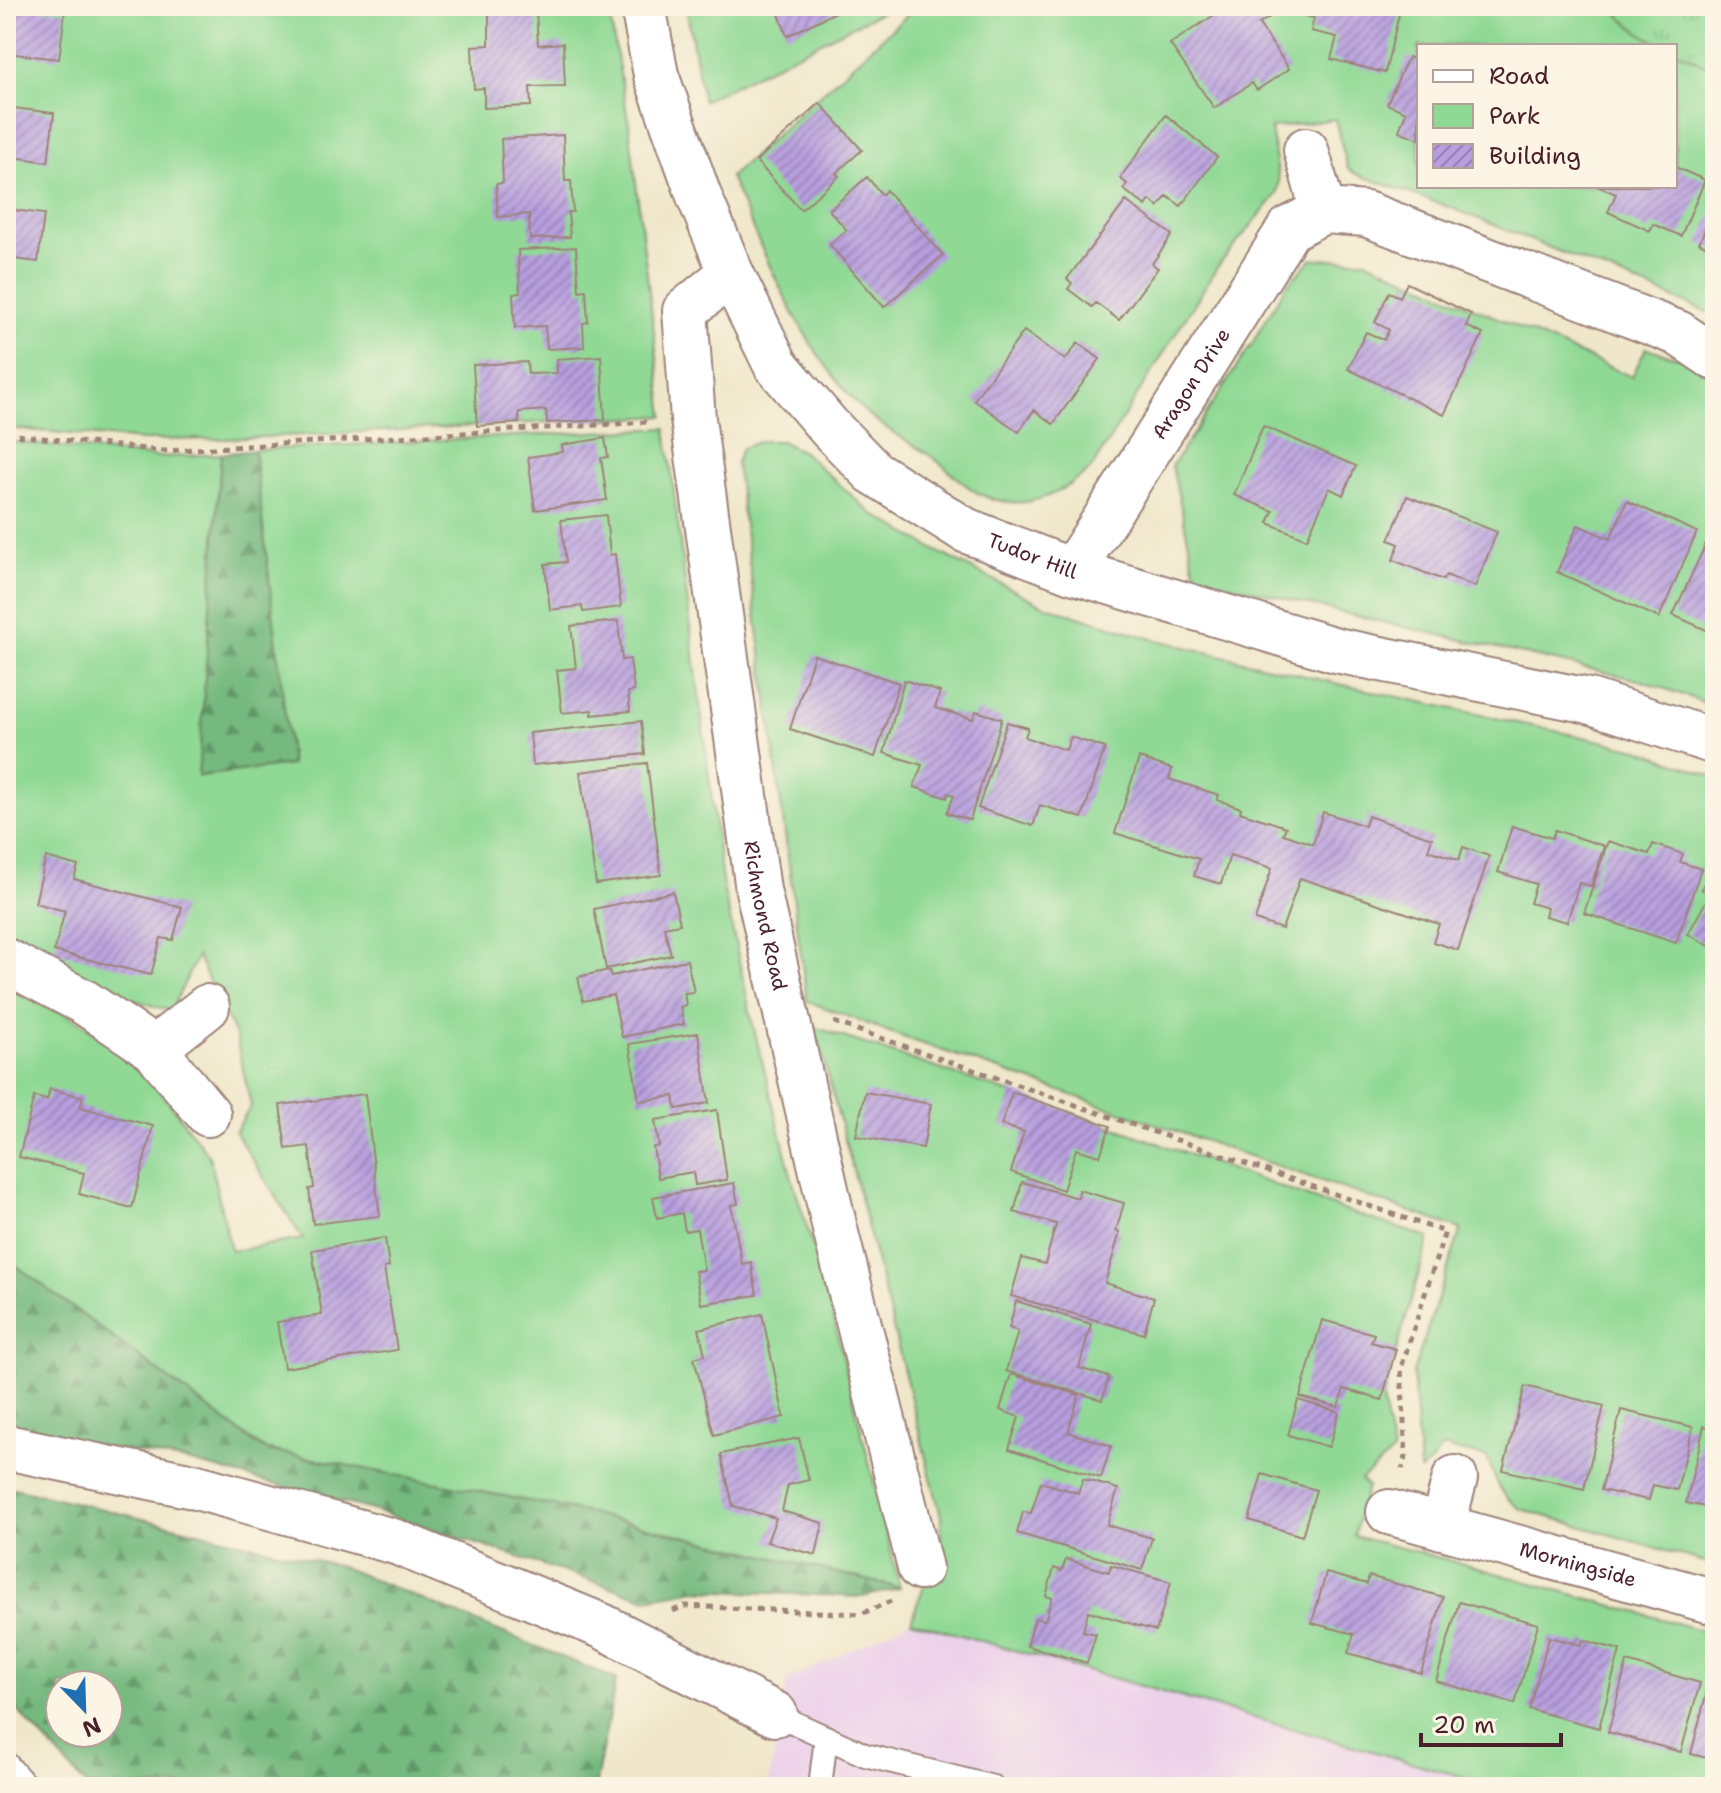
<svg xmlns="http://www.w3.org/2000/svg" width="1721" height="1793" viewBox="0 0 1721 1793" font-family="'Shantell Sans',sans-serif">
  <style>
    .built { fill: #ecd1ea }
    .green { fill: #90d994; stroke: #6d7c60; stroke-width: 2 }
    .forest { fill: url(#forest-firs); stroke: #5f6c54; stroke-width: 2; fill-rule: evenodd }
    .park { fill: url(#park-tufts); stroke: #6d7c60; stroke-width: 2 }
    .building { fill: url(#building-hatch) }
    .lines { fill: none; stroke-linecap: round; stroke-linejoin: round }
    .service-casing { stroke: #9d837a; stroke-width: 26 }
    .minor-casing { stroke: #9d837a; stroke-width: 48 }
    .path { stroke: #9d837a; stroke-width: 5; stroke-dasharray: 6 6; stroke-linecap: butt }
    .service { stroke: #fff; stroke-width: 22 }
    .minor { stroke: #fff; stroke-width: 44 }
    .labels { text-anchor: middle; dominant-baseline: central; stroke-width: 6; stroke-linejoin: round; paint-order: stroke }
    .street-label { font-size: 20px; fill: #4a1f2b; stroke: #fcf5e5 }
  </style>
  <defs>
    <pattern id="forest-firs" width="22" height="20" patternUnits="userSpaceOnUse" patternTransform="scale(2)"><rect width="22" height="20" fill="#74b97e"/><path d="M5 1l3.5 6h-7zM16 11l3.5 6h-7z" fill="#619667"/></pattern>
    <pattern id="park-tufts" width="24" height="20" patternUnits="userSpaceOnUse" patternTransform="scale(2)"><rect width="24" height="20" fill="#90d994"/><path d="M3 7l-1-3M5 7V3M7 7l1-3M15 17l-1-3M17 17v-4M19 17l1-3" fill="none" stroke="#7eba80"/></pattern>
    <pattern id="building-hatch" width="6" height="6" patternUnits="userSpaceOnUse" patternTransform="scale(2)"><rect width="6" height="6" fill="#b79ede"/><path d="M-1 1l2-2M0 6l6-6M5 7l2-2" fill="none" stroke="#9780b4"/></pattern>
  </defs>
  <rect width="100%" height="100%" fill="#fcf5e5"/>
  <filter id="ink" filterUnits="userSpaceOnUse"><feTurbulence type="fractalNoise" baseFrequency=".0125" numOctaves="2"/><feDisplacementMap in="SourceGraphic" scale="16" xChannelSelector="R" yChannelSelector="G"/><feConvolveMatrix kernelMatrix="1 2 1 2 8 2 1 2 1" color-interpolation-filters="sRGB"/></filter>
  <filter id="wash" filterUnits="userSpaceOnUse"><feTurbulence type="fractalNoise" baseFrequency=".006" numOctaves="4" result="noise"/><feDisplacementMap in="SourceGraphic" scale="32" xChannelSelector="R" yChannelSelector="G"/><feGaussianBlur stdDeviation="1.8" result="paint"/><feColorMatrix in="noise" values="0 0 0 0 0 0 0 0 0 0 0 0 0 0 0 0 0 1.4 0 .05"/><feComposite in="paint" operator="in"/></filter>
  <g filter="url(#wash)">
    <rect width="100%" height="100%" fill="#f0e7ca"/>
    <path class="built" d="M 911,1621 L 1498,1787 L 768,1787 L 787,1681 Z"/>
    <path class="green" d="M 6,6 L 608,6 L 629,125 L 664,416 L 225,439 L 143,440 L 6,428 Z
      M 686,6 L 893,6 L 703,101 Z
      M 917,6 L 1609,6 L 1644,35 L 1666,46 L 1419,46 L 1419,186 L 1675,186 L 1675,50 L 1715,70 L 1715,315 L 1457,210 L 1356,174 L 1348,169 L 1335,119 L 1271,128 L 1279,182 L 1277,194 L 1218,266 L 1091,469 C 1058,496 1022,514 980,494 C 963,486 948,468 932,457 C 910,441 881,428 862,409 C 799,345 766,257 730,177 Z
      M 1312,259 L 1365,260 L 1632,377 L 1646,348 L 1683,359 L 1715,380 L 1715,706 L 1643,681 L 1356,616 L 1196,576 L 1172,466 L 1253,342 L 1285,287 Z
      M 666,428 L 722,882 L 752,1021 L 791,1175 L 828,1296 L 900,1588 L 575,1510 L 263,1449 L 6,1258 L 6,981 L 84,1024 L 148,1075 L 209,1156 L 231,1251 L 303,1239 L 235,1132 L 251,1106 L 236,1037 L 197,956 L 171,1011 L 100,990 L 6,944 L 6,441 L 159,457 L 221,454 L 199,776 L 290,764 L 254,450 Z
      M 761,441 L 781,441 L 803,452 L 870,512 L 942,554 L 1043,605 L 1153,639 L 1334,683 L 1638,749 L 1715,777 L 1715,1565 L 1521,1509 C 1500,1496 1495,1479 1487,1457 L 1442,1447 L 1433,1460 L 1420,1471 L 1413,1373 L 1461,1229 L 903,1037 L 807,1001 L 736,462 L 742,448 Z
      M 814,1027 L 1110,1126 L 1349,1212 L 1429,1238 L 1382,1400 L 1393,1452 L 1361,1480 L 1367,1487 L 1354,1536 L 1464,1564 L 1715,1634 L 1715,1787 L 1499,1787 L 911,1621 L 941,1539 L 941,1516 C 898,1353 861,1189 814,1027 Z"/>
    <path class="forest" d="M 254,450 L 291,765 L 198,776 L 221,454 Z
      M 6,1258 L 263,1449 L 575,1510 L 900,1588 L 863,1597 L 696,1590 L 647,1599 L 376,1511 L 187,1461 L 6,1430 Z
      M 6,1486 L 340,1566 L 616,1679 L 595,1787 L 88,1787 L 6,1698 ZM 60,1685 L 108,1685 L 108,1733 L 60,1733 Z"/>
    <path class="park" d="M 1609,6 L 1715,6 L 1715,70 L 1675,50 L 1675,46 C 1649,46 1628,22 1609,6 Z"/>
    <g id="blocks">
      <path class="building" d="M 6,6 L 65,11 L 59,59 L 6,53 Z
        M 776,6 L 848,6 L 787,36 Z
        M 1228,6 L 1266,6 L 1273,15 L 1259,24 L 1289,69 L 1257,90 L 1252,83 L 1214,108 L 1170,44 Z
        M 1308,6 L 1401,6 L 1385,73 L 1331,59 L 1337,37 L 1311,31 L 1314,18 L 1305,16 Z
        M 536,10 L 538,45 L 563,43 L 565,86 L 530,87 L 531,106 L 484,108 L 484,88 L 474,89 L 472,46 L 489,45 L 489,11 Z
        M 1408,57 L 1419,61 L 1419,139 L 1399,131 L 1406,112 L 1387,104 Z
        M 820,103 L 862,150 L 836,173 L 839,176 L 801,210 L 756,161 Z
        M 6,107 L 54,113 L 48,162 L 6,156 Z
        M 1166,115 L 1217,157 L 1181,206 L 1167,196 L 1158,207 L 1150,200 L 1146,206 L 1123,189 L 1127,184 L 1120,178 Z
        M 563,135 L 565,181 L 571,181 L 573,212 L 568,212 L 570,237 L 530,239 L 529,214 L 498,217 L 496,184 L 503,183 L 501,139 Z
        M 1675,167 L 1705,180 L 1681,236 L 1653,224 L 1650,231 L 1608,212 L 1616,194 L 1597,186 L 1675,186 Z
        M 867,177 L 882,195 L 886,190 L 943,255 L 884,307 L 829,244 L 847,230 L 829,210 Z
        M 1126,201 L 1172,235 L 1152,264 L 1158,268 L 1119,320 L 1096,303 L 1092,307 L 1068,289 L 1072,283 L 1067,279 Z
        M 1715,207 L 1715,250 L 1699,243 Z
        M 6,209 L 44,214 L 38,262 L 6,258 Z
        M 576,247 L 579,291 L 586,290 L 588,322 L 583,323 L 584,347 L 547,349 L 545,326 L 515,328 L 513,294 L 520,293 L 518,250 Z
        M 1407,283 L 1471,314 L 1466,326 L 1483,334 L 1444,415 L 1348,369 L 1366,332 L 1384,340 L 1389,330 L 1375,322 L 1389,292 L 1400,297 Z
        M 1024,331 L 1065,360 L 1078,343 L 1100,359 L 1053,424 L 1034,410 L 1019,432 L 974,400 Z
        M 601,356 L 605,420 L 547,423 L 546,410 L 519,412 L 519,423 L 477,426 L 473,365 L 527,362 L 528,374 L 557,373 L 557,359 Z
        M 1263,426 L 1356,466 L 1343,495 L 1329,488 L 1307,539 L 1268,523 L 1273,511 L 1234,495 Z
        M 605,438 L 608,457 L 601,458 L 607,500 L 535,510 L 528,457 L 563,452 L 562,445 Z
        M 1407,496 L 1497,532 L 1475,587 L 1446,575 L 1443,580 L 1393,560 L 1399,544 L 1389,540 Z
        M 1627,501 L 1697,532 L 1659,618 L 1557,572 L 1578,525 L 1610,539 Z
        M 606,515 L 610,555 L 615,554 L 621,607 L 583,612 L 582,606 L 550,610 L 545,564 L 566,562 L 561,520 Z
        M 1715,524 L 1715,629 L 1713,633 L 1673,615 Z
        M 618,621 L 622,660 L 630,659 L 634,691 L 628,692 L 630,711 L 592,715 L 592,710 L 562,713 L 557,670 L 576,668 L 571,626 Z
        M 814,655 L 899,683 L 875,757 L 790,729 Z
        M 904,680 L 940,692 L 935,708 L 973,719 L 976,711 L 1002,719 L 970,820 L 947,813 L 954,795 L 948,793 L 947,798 L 914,787 L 922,765 L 884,753 Z
        M 641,721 L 645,754 L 533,765 L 530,733 Z
        M 1007,722 L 1028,728 L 1025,737 L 1066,750 L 1071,737 L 1105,748 L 1082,818 L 1040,805 L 1033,826 L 978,808 Z
        M 1139,758 L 1172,769 L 1169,779 L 1219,795 L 1217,800 L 1241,808 L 1240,812 L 1286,827 L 1283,834 L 1313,844 L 1323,812 L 1365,826 L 1368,816 L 1432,838 L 1428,850 L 1459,860 L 1463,847 L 1489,856 L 1458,950 L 1433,942 L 1439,924 L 1300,878 L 1282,929 L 1255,920 L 1272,868 L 1230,855 L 1221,884 L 1194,876 L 1199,859 L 1115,833 Z
        M 647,763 L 661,875 L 596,884 L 580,772 Z
        M 1512,826 L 1552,838 L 1555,830 L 1604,846 L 1591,886 L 1579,883 L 1567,922 L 1545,916 L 1547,908 L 1530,903 L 1536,884 L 1498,872 Z
        M 1608,841 L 1649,854 L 1653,844 L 1683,854 L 1680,862 L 1701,869 L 1676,943 L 1584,913 Z
        M 46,857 L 78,866 L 74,879 L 182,907 L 173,940 L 161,938 L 151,975 L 54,951 L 65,911 L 35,903 Z
        M 1715,864 L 1715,949 L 1688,934 L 1710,894 L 1701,889 Z
        M 673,892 L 680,924 L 664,927 L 671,955 L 606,969 L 594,909 Z
        M 687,960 L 694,992 L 684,993 L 686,1005 L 680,1007 L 684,1024 L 622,1037 L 613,995 L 583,1001 L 578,977 L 609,970 L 611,976 Z
        M 698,1033 L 709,1103 L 676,1109 L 674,1096 L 639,1101 L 629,1044 Z
        M 50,1089 L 83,1097 L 80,1107 L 153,1126 L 132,1208 L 79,1194 L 84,1173 L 19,1157 L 34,1097 L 47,1100 Z
        M 865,1092 L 931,1104 L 923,1148 L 856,1136 Z
        M 1012,1092 L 1110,1126 L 1100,1156 L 1076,1149 L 1063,1190 L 1011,1172 L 1024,1132 L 1001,1125 Z
        M 365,1094 L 380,1216 L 313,1224 L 309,1189 L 314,1188 L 309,1146 L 286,1149 L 280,1105 Z
        M 717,1110 L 727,1180 L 695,1185 L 693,1172 L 658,1178 L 653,1147 L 659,1146 L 655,1120 Z
        M 1022,1182 L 1078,1198 L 1079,1190 L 1124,1203 L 1116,1231 L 1120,1232 L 1105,1283 L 1154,1298 L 1144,1334 L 1011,1296 L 1022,1258 L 1045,1264 L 1056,1224 L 1014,1212 Z
        M 734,1183 L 738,1204 L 731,1205 L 742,1264 L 751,1262 L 757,1295 L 701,1304 L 695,1271 L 704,1270 L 697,1229 L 685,1231 L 682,1213 L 657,1218 L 653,1197 Z
        M 385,1238 L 389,1267 L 384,1268 L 397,1350 L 284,1368 L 277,1322 L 322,1315 L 312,1250 Z
        M 1016,1301 L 1091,1324 L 1079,1368 L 1109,1377 L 1102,1400 L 1006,1371 L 1018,1331 L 1009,1328 Z
        M 762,1314 L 784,1417 L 714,1435 L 694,1358 L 705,1355 L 699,1329 Z
        M 1322,1320 L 1374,1334 L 1371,1342 L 1396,1349 L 1382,1400 L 1344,1389 L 1338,1407 L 1300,1397 Z
        M 1011,1374 L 1079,1395 L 1068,1432 L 1111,1446 L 1101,1478 L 1009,1449 L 1019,1417 L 1000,1410 Z
        M 1525,1386 L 1604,1406 L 1584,1489 L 1503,1470 Z
        M 1298,1400 L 1339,1412 L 1329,1447 L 1288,1435 Z
        M 1621,1410 L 1693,1427 L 1677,1490 L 1653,1485 L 1649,1500 L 1601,1490 Z
        M 1704,1426 L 1715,1429 L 1715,1509 L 1686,1503 Z
        M 799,1438 L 809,1480 L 788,1485 L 782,1511 L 823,1523 L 816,1555 L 767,1542 L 776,1518 L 733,1506 L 721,1454 Z
        M 1262,1474 L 1316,1490 L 1302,1536 L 1249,1520 Z
        M 1083,1479 L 1118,1489 L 1107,1525 L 1152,1538 L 1142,1570 L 1017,1533 L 1023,1512 L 1031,1513 L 1041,1482 L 1078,1493 Z
        M 1066,1559 L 1109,1572 L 1111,1565 L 1171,1582 L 1156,1631 L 1088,1611 L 1083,1631 L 1096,1634 L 1087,1663 L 1027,1646 L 1035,1618 L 1045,1620 L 1052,1598 L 1046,1596 L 1054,1568 L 1062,1571 Z
        M 1326,1573 L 1367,1584 L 1369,1576 L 1443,1597 L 1421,1673 L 1348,1653 L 1354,1634 L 1312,1623 Z
        M 1459,1602 L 1538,1624 L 1515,1704 L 1436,1681 Z
        M 1549,1637 L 1581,1645 L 1583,1640 L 1620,1650 L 1599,1728 L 1529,1709 Z
        M 1627,1662 L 1700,1683 L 1681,1752 L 1608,1732 Z
        M 1708,1687 L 1715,1688 L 1715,1760 L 1691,1754 Z"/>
    </g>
  </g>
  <g filter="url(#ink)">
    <use href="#blocks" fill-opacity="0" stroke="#9d837a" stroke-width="2"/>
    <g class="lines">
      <defs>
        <path id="service" d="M 775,1714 L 865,1755 L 993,1787
          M 6,1763 L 27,1787
          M 820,1787 L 826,1737"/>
        <g id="minor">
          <path id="s1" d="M 643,6 L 656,75 L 699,196 L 731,273 L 776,365 L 829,427 L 873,472 L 965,530 L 1072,571 L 1336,650 L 1589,701 L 1715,742"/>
          <path d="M 1306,150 L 1323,211"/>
          <path id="s2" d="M 731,273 L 685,311 L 693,419 L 758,890 L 835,1229 L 920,1568"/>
          <path id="s3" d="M 1072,571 L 1289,229 L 1323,211 L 1366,214 L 1678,333 L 1715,358"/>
          <path d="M 6,961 L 84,1002 L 154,1049 L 208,1114"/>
          <path d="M 154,1049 L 207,1007"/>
          <path d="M 6,1447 L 193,1486 L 396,1542 L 602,1626 L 775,1714"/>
          <path id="s4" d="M 1389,1512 L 1715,1602"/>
          <path d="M 1442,1527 L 1455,1478"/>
        </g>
      </defs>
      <use href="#service" class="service-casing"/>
      <use href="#minor" class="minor-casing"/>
      <path class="path" d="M 6,434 L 163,451 L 648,422
        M 834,1022 L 1445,1232 L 1401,1368 L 1406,1457 L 1402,1469
        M 673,1611 L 684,1606 L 861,1614 L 891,1601"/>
      <use href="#service" class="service"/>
      <use href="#minor" class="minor"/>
    </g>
  </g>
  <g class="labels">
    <g class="street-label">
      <text stroke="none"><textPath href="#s3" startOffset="222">Aragon Drive</textPath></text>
      <text stroke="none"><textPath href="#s1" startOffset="710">Tudor Hill</textPath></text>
      <text stroke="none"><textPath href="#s2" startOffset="670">Richmond Road</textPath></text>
      <text stroke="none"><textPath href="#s4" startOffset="196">Morningside</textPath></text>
    </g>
  </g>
  <rect width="1721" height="1793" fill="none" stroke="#fcf5e5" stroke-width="32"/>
  <rect x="1417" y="44" width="260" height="144" fill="#fcf5e5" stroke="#b59f9b" stroke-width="2"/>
  <rect x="1433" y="70" width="40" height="12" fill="#ffffff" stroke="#b59f9b" stroke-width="2"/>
  <text x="1489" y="84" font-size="24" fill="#4a1f2b">Road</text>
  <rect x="1433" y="104" width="40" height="24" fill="#90d994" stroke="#b59f9b" stroke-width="2"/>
  <text x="1489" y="124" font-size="24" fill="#4a1f2b">Park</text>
  <rect x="1433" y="144" width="40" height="24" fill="url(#building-hatch)" stroke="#b59f9b" stroke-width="2"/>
  <text x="1489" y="164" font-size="24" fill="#4a1f2b">Building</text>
  <g transform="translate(84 1709) rotate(157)"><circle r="38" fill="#fcf5e5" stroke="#b59f9b" stroke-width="2"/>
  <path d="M0-6L14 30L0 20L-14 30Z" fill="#1f6fb2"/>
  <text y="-12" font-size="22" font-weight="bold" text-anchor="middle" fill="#4a1f2b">N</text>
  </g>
  <path d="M1421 1733v12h140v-12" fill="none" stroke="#4a1f2b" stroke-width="4"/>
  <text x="1433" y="1733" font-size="24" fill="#4a1f2b" stroke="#fcf5e5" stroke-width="6" paint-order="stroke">20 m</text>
</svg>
